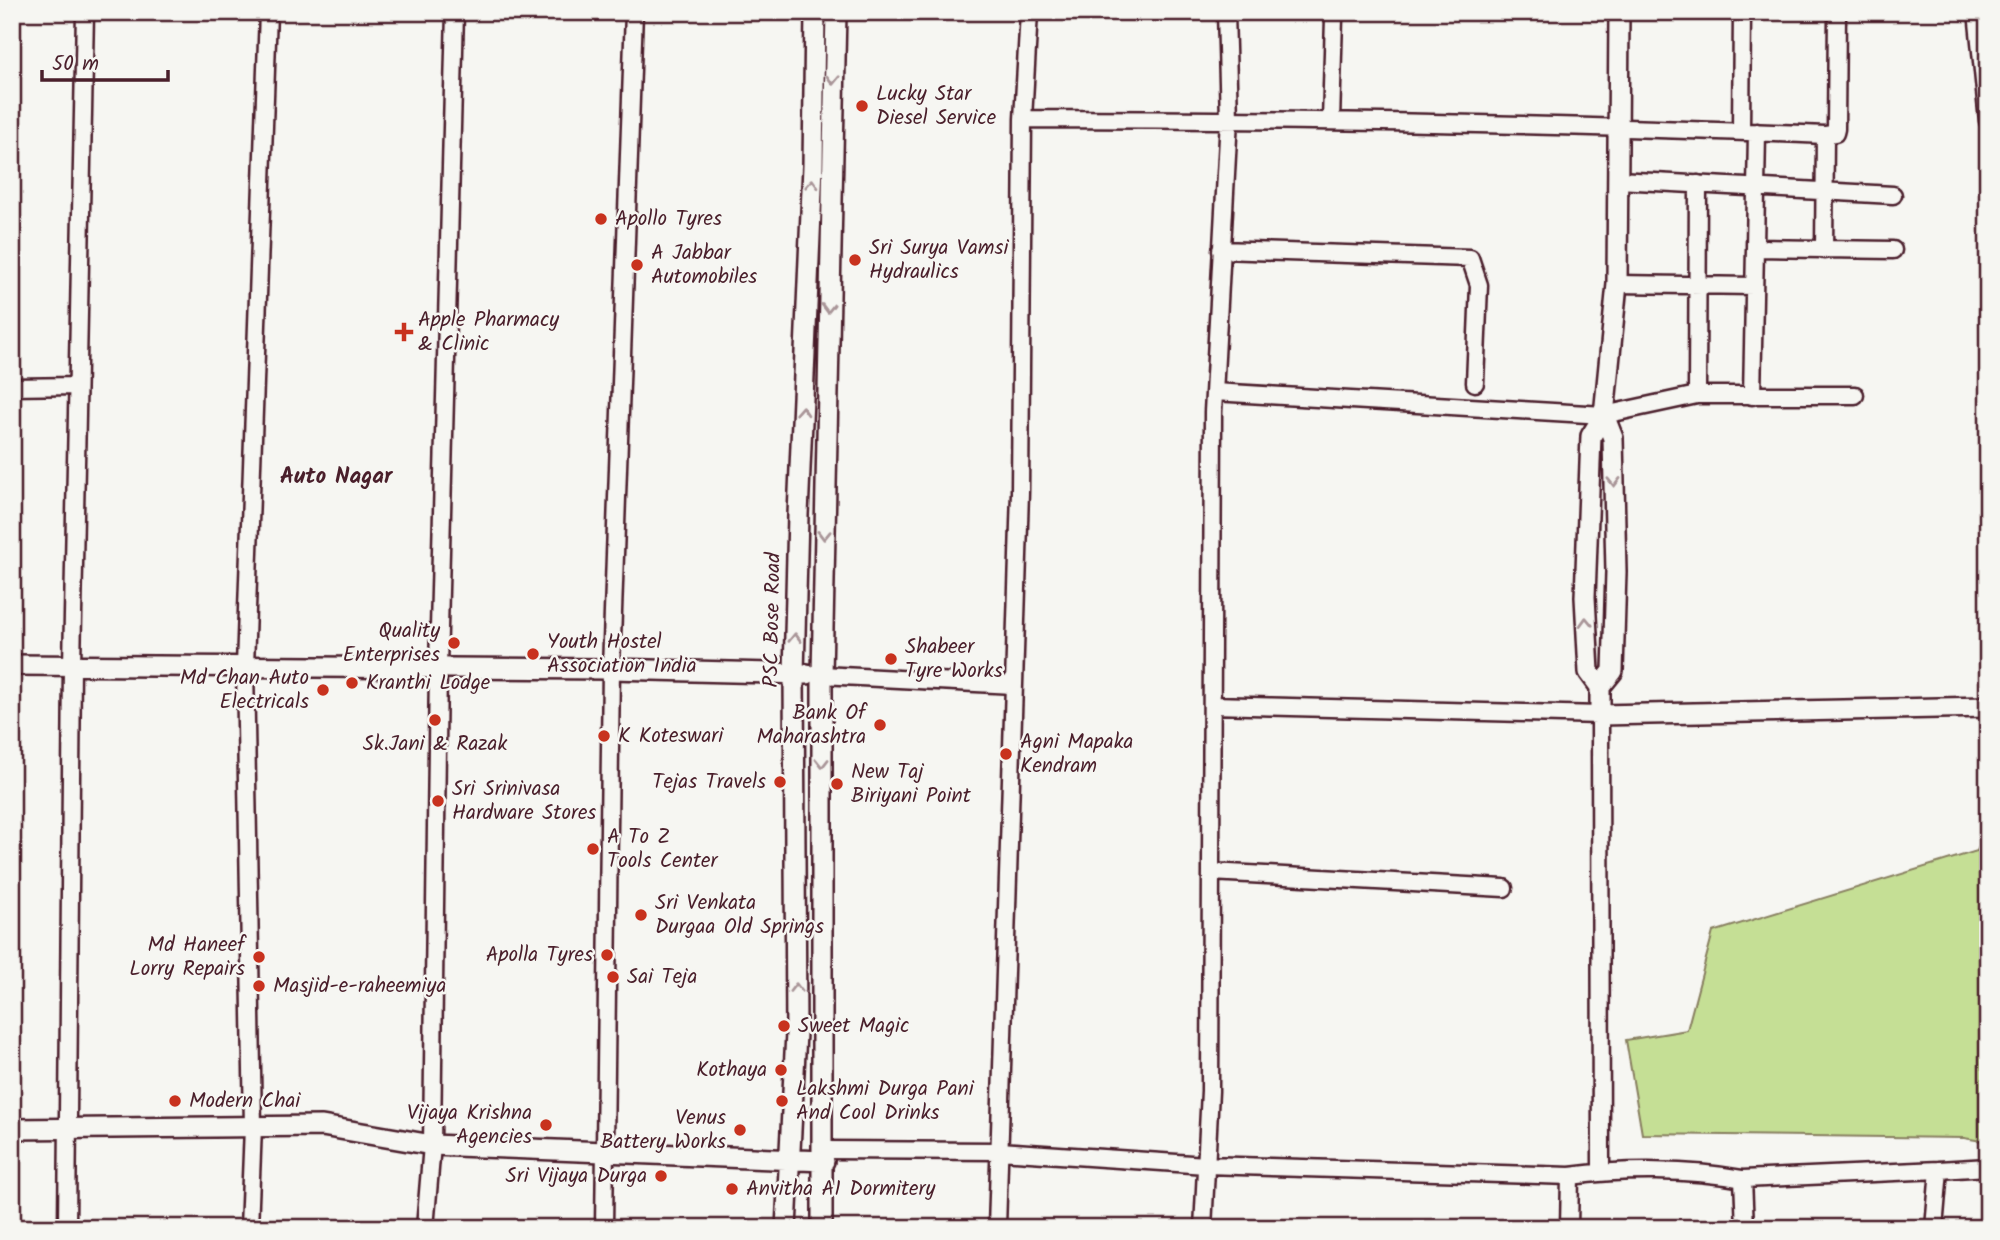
<svg xmlns="http://www.w3.org/2000/svg" width="2000" height="1240" viewBox="0 0 2000 1240" font-family="Kalam,sans-serif">
  <style>
    .green { fill: #c5df95; stroke: #887f60; stroke-width: 2 }
    .lines { fill: none; stroke-linecap: round; stroke-linejoin: round }
    .minor-casing { stroke: #4a1f2b; stroke-width: 21 }
    .tertiary-casing { stroke: #4a1f2b; stroke-width: 24 }
    .minor { stroke: #f6f6f2; stroke-width: 16 }
    .tertiary { stroke: #f6f6f2; stroke-width: 19 }
    .oneway { stroke: #a99598 }
    .poi-dot { fill: #c8321e; stroke: #f6f6f2; stroke-width: 2.5 }
    .labels { text-anchor: middle; dominant-baseline: central; stroke-width: 5; stroke-linejoin: round; paint-order: stroke }
    .poi-label { font-size: 21px; fill: #4a1f2b; stroke: #f6f6f2; text-anchor: start }
    .street-label { font-size: 21px; fill: #4a1f2b; stroke: #f6f6f2 }
    .neighbourhood-label { font-size: 23px; font-weight: bold; fill: #4a1f2b; stroke: #f6f6f2 }
  </style>
  <rect width="100%" height="100%" fill="#f6f6f2"/>
  <filter id="ink" filterUnits="userSpaceOnUse"><feTurbulence type="fractalNoise" baseFrequency=".0143" numOctaves="2"/><feDisplacementMap in="SourceGraphic" scale="14" xChannelSelector="R" yChannelSelector="G"/><feConvolveMatrix kernelMatrix="1 2 1 2 8 2 1 2 1" color-interpolation-filters="sRGB"/></filter>
  <g filter="url(#ink)">
    <path class="green" d="M 1988,827 L 1988,1142 L 1964,1138 L 1642,1134 L 1626,1040 L 1687,1030 L 1713,932 L 1977,851 Z"/>
    <g class="lines">
      <defs>
        <path id="minor" d="M 1977,12 L 1988,121
          M 1023,119 C 1290,119 1558,124 1825,135
          M 1331,121 L 1334,18 L 1338,12
          M 1741,131 L 1742,12
          M 1618,180 L 1893,195
          M 1755,248 L 1757,132
          M 1221,250 L 1470,258 L 1479,285 L 1475,383
          M 1824,250 L 1825,135 L 1835,133 L 1836,129 L 1837,12
          M 1617,284 L 1754,286
          M 12,387 L 77,386
          M 1214,392 L 1604,415 L 1697,395 L 1855,395
          M 1697,395 L 1698,184
          M 1752,396 L 1755,248 L 1893,250
          M 822,675 L 1014,685
          M 1212,705 L 1600,715 L 1601,1172
          M 1211,872 L 1504,888
          M 823,1150 L 1000,1151 L 1206,1165 L 1570,1176 C 1625,1169 1688,1169 1743,1179 L 1745,1228
          M 1939,1170 L 1988,1167
          M 1743,1179 L 1939,1170 L 1934,1228
          M 67,1228 L 72,665 L 85,12
          M 249,1228 L 253,1127 L 245,666 L 268,12
          M 425,1228 L 432,1145 L 438,667 L 455,12
          M 604,1228 L 611,669 L 634,12
          M 997,1228 L 1020,492 L 1023,119 L 1029,12
          M 1203,1228 L 1210,1091 L 1213,412 L 1229,119 L 1226,12
          M 1569,1228 L 1570,1176"/>
        <path id="tertiary" d="M 1619,12 L 1617,284 L 1604,415 L 1591,436 L 1585,597 L 1589,672 L 1600,687 L 1600,715 L 1988,707
          M 12,665 L 611,669 L 807,674
          M 1600,687 L 1613,671 L 1616,572 L 1613,438 L 1604,415
          M 12,1129 L 322,1126 L 432,1145 L 824,1161
          M 786,1228 L 796,1033 L 794,674 L 798,515 L 813,166 L 815,12
          M 822,1228 L 822,675 L 836,12"/>
      </defs>
      <use href="#minor" class="minor-casing"/>
      <use href="#tertiary" class="tertiary-casing"/>
      <use href="#minor" class="minor"/>
      <use href="#tertiary" class="tertiary"/>
    </g>
    <defs><path id="oneway-chevron" d="M-2-3.5L2.5 0L-2 3.5" fill="none" stroke-width="1.6" stroke-linecap="round" stroke-linejoin="round" transform="scale(1.75)"/></defs>
    <g class="oneway">
      <use href="#oneway-chevron" transform="translate(833 80) rotate(92)"/>
      <use href="#oneway-chevron" transform="translate(812 184) rotate(-87)"/>
      <use href="#oneway-chevron" transform="translate(828 308) rotate(91)"/>
      <use href="#oneway-chevron" transform="translate(802 411) rotate(-87)"/>
      <use href="#oneway-chevron" transform="translate(1614 482) rotate(89)"/>
      <use href="#oneway-chevron" transform="translate(824 535) rotate(91)"/>
      <use href="#oneway-chevron" transform="translate(1586 622) rotate(-92)"/>
      <use href="#oneway-chevron" transform="translate(795 638) rotate(-89)"/>
      <use href="#oneway-chevron" transform="translate(822 763) rotate(90)"/>
      <use href="#oneway-chevron" transform="translate(796 988) rotate(-90)"/>
    </g>
  </g>
  <g class="poi-dot">
    <circle cx="862" cy="106" r="7"/>
    <circle cx="601" cy="219" r="7"/>
    <circle cx="855" cy="260" r="7"/>
    <circle cx="637" cy="265" r="7"/>
    <path d="M400.5 321.5h7v7h7v7h-7v7h-7v-7h-7v-7h7z"/>
    <circle cx="454" cy="643" r="7"/>
    <circle cx="533" cy="654" r="7"/>
    <circle cx="891" cy="659" r="7"/>
    <circle cx="352" cy="683" r="7"/>
    <circle cx="323" cy="690" r="7"/>
    <circle cx="435" cy="720" r="7"/>
    <circle cx="880" cy="725" r="7"/>
    <circle cx="604" cy="736" r="7"/>
    <circle cx="1006" cy="754" r="7"/>
    <circle cx="780" cy="782" r="7"/>
    <circle cx="837" cy="784" r="7"/>
    <circle cx="438" cy="801" r="7"/>
    <circle cx="593" cy="849" r="7"/>
    <circle cx="641" cy="915" r="7"/>
    <circle cx="607" cy="955" r="7"/>
    <circle cx="259" cy="957" r="7"/>
    <circle cx="613" cy="977" r="7"/>
    <circle cx="259" cy="986" r="7"/>
    <circle cx="784" cy="1026" r="7"/>
    <circle cx="781" cy="1070" r="7"/>
    <circle cx="175" cy="1101" r="7"/>
    <circle cx="782" cy="1101" r="7"/>
    <circle cx="546" cy="1125" r="7"/>
    <circle cx="740" cy="1130" r="7"/>
    <circle cx="661" cy="1176" r="7"/>
    <circle cx="732" cy="1189" r="7"/>
  </g>
  <g class="labels">
    <g class="poi-label">
      <text x="876" y="94">Lucky Star<tspan x="876" dy="24">Diesel Service</tspan></text>
      <text x="615" y="219">Apollo Tyres</text>
      <text x="869" y="248">Sri Surya Vamsi<tspan x="869" dy="24">Hydraulics</tspan></text>
      <text x="651" y="253">A Jabbar<tspan x="651" dy="24">Automobiles</tspan></text>
      <text x="418" y="320">Apple Pharmacy<tspan x="418" dy="24">&amp; Clinic</tspan></text>
      <text x="440" y="631" text-anchor="end">Quality<tspan x="440" dy="24">Enterprises</tspan></text>
      <text x="547" y="642">Youth Hostel<tspan x="547" dy="24">Association India</tspan></text>
      <text x="905" y="647">Shabeer<tspan x="905" dy="24">Tyre Works</tspan></text>
      <text x="309" y="678" text-anchor="end">Md Chan Auto<tspan x="309" dy="24">Electricals</tspan></text>
      <text x="366" y="683">Kranthi Lodge</text>
      <text x="866" y="713" text-anchor="end">Bank Of<tspan x="866" dy="24">Maharashtra</tspan></text>
      <text x="618" y="736">K Koteswari</text>
      <text x="1020" y="742">Agni Mapaka<tspan x="1020" dy="24">Kendram</tspan></text>
      <text x="435" y="744" text-anchor="middle">Sk.Jani &amp; Razak</text>
      <text x="851" y="772">New Taj<tspan x="851" dy="24">Biriyani Point</tspan></text>
      <text x="766" y="782" text-anchor="end">Tejas Travels</text>
      <text x="452" y="789">Sri Srinivasa<tspan x="452" dy="24">Hardware Stores</tspan></text>
      <text x="607" y="837">A To Z<tspan x="607" dy="24">Tools Center</tspan></text>
      <text x="655" y="903">Sri Venkata<tspan x="655" dy="24">Durgaa Old Springs</tspan></text>
      <text x="245" y="945" text-anchor="end">Md Haneef<tspan x="245" dy="24">Lorry Repairs</tspan></text>
      <text x="593" y="955" text-anchor="end">Apolla Tyres</text>
      <text x="627" y="977">Sai Teja</text>
      <text x="273" y="986">Masjid-e-raheemiya</text>
      <text x="798" y="1026">Sweet Magic</text>
      <text x="767" y="1070" text-anchor="end">Kothaya</text>
      <text x="796" y="1089">Lakshmi Durga Pani<tspan x="796" dy="24">And Cool Drinks</tspan></text>
      <text x="189" y="1101">Modern Chai</text>
      <text x="532" y="1113" text-anchor="end">Vijaya Krishna<tspan x="532" dy="24">Agencies</tspan></text>
      <text x="726" y="1118" text-anchor="end">Venus<tspan x="726" dy="24">Battery Works</tspan></text>
      <text x="647" y="1176" text-anchor="end">Sri Vijaya Durga</text>
      <text x="746" y="1189">Anvitha A1 Dormitery</text>
    </g>
    <g class="street-label">
      <text transform="translate(773 620) rotate(-89)">PSC Bose Road</text>
    </g>
    <g class="neighbourhood-label">
      <text x="336" y="477">Auto Nagar</text>
    </g>
  </g>
  <rect width="2000" height="1240" fill="none" stroke="#f6f6f2" stroke-width="42"/>
  <rect x="21" y="21" width="1958" height="1198" fill="none" stroke="#4a1f2b" stroke-width="2.5" filter="url(#ink)"/>
  <path d="M42 70v10h126v-10" fill="none" stroke="#4a1f2b" stroke-width="3.5"/>
  <text x="52" y="70" font-size="21" fill="#4a1f2b" stroke="#f6f6f2" stroke-width="5" paint-order="stroke">50 m</text>
</svg>
